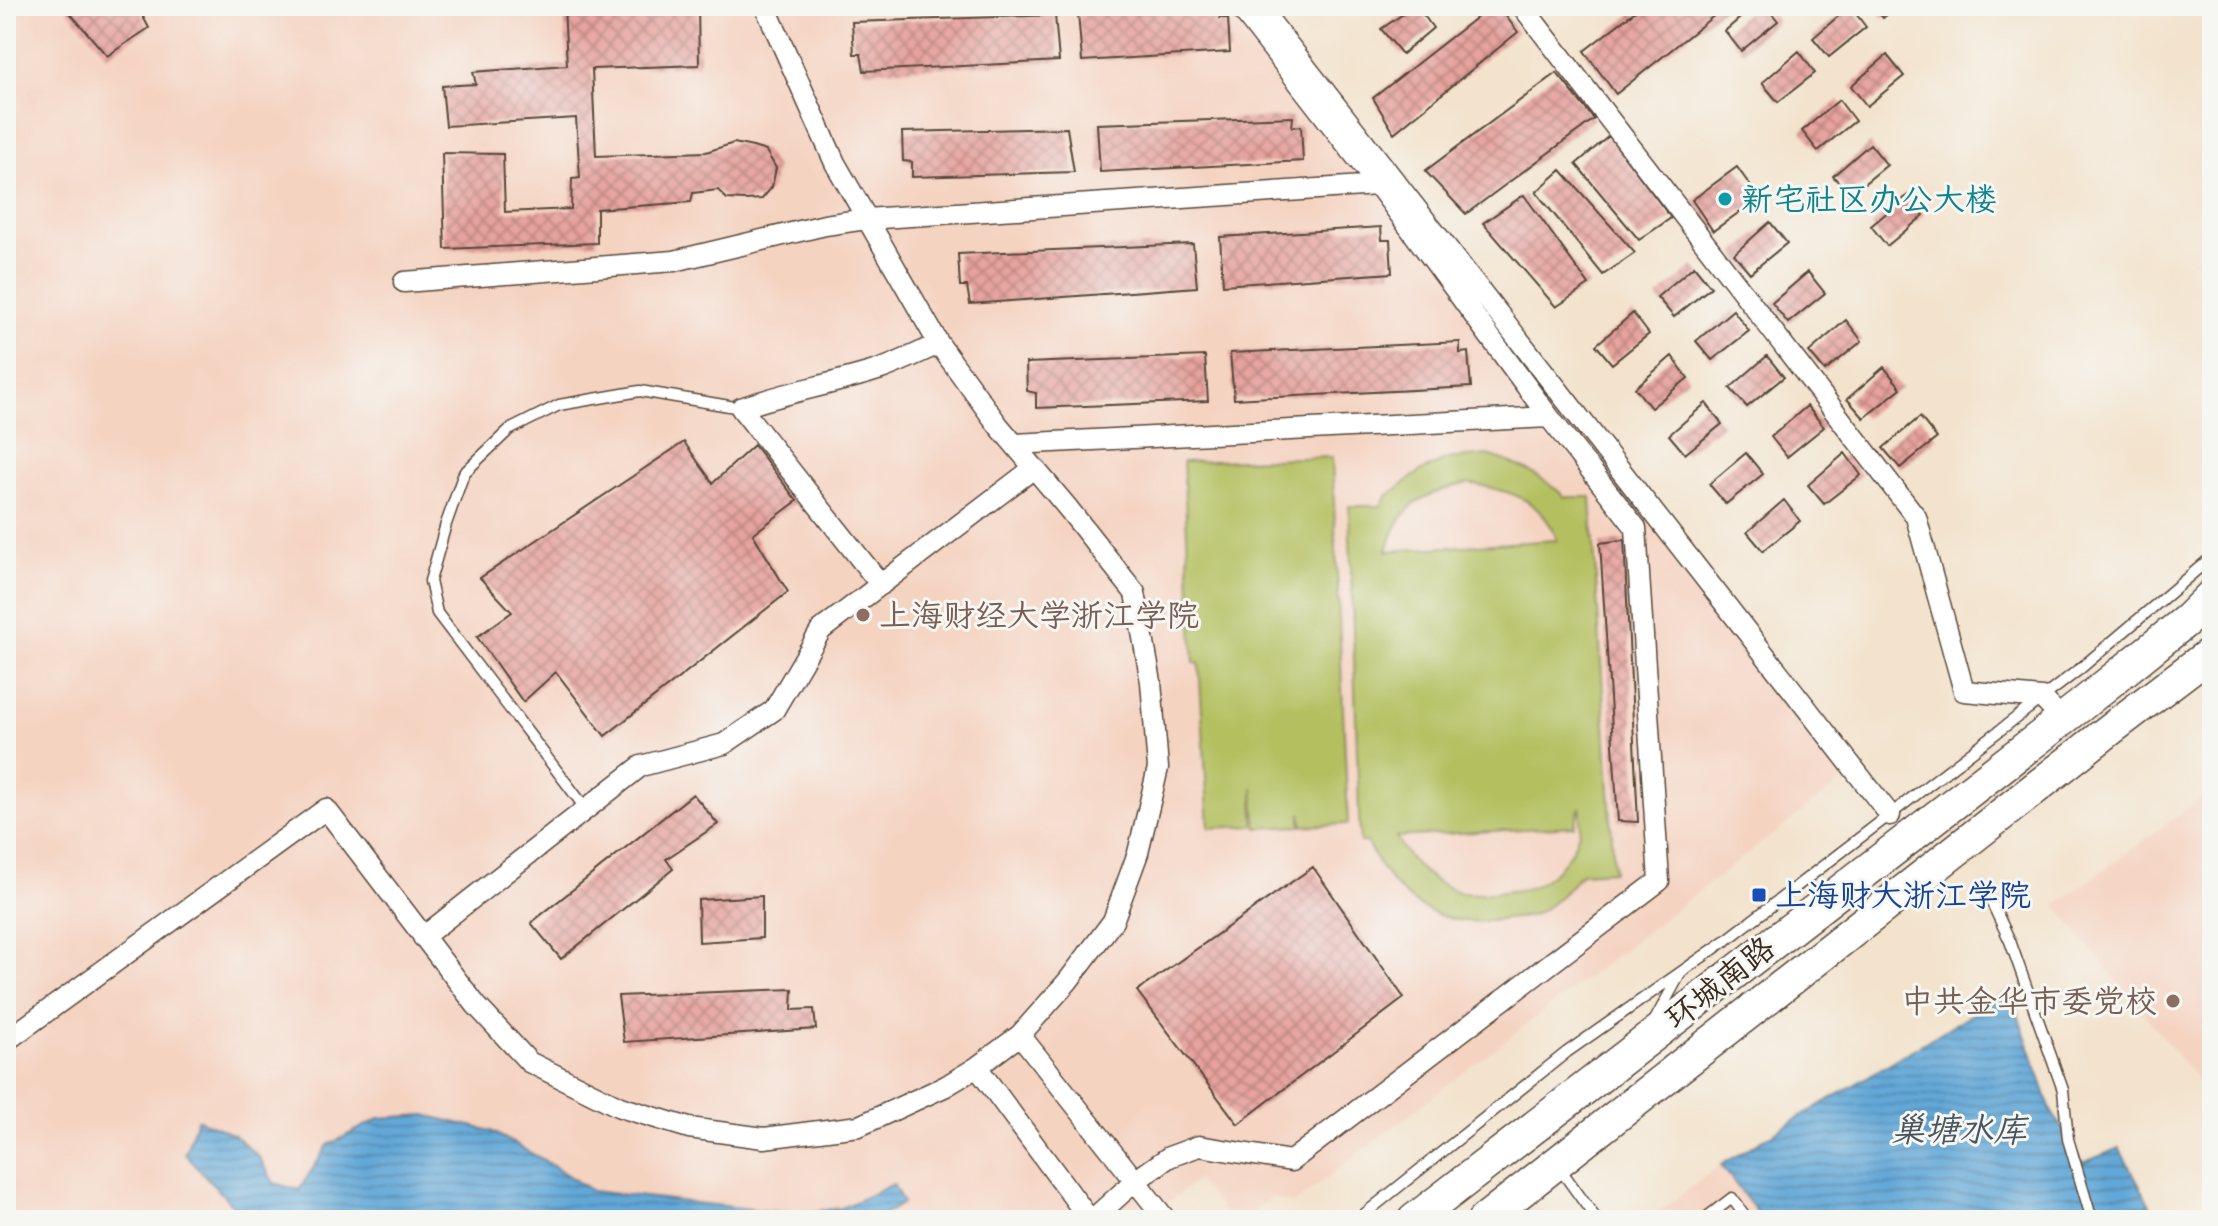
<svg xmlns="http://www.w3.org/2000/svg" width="2218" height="1226" viewBox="0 0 2218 1226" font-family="Caveat,'LXGW WenKai TC',sans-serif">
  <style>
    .built { fill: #f5d3c1 }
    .pitch { fill: #b4c061; stroke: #787540; stroke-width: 2; fill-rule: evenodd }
    .water { fill: url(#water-rules); stroke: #4e687a; stroke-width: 2 }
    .building { fill: url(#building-cross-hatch) }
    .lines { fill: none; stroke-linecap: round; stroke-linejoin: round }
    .lane-casing { stroke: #574638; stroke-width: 13 }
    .street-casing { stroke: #574638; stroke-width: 23 }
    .primary-casing { stroke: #574638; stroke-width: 35 }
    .lane { stroke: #fff; stroke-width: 10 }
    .street { stroke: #fff; stroke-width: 20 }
    .primary { stroke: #fff; stroke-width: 32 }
    .culture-dot { fill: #0f9aa8; stroke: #f6f6f2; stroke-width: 3 }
    .education-dot { fill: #8d6e63; stroke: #f6f6f2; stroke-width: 3 }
    .transit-dot { fill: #1a4fb4; stroke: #f6f6f2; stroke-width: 3 }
    .labels { text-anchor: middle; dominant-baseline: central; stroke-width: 6; stroke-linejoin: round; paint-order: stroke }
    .culture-label { font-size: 32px; fill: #0d838f; stroke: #f6f6f2; text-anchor: start }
    .education-label { font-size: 32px; fill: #785e54; stroke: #f6f6f2; text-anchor: start }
    .transit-label { font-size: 32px; fill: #164399; stroke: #f6f6f2; text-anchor: start }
    .street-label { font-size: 32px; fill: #3b2a1e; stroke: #f6f6f2 }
    .water-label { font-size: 34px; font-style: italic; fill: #49565f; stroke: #f6f6f2 }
  </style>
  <defs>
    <pattern id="water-rules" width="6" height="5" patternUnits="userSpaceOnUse" patternTransform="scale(2)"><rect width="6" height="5" fill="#62a7d7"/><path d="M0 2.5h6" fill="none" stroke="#5288ae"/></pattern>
    <pattern id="building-cross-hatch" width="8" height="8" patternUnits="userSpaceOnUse" patternTransform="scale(2)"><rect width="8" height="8" fill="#e7a39e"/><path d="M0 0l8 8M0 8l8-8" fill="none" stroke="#bc8580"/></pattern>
  </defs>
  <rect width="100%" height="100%" fill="#f6f6f2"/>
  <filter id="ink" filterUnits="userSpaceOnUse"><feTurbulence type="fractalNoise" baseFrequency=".0125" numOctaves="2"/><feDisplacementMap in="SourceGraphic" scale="16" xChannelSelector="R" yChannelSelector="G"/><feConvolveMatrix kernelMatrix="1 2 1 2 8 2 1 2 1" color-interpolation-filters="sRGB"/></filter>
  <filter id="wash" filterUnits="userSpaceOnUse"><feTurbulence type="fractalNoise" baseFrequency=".006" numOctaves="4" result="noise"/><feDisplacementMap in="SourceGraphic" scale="32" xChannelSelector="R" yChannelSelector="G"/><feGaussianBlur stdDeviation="1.8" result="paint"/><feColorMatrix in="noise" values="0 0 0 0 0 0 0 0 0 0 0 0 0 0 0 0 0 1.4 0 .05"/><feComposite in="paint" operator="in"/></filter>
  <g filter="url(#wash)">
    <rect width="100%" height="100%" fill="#f3e3cd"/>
    <path class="built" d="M 6,6 L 1252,6 L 1595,450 L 1845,779 L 1293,1204 L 1271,1197 L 1246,1220 L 1231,1220 L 1197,1180 L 1147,1220 L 6,1220 Z
      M 2212,790 L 2212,1098 L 2056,905 Z
      M 1721,1164 L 1763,1220 L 1649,1220 Z"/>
    <path class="pitch" d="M 1488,455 C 1518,464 1541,475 1565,497 L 1591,497 L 1614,871 L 1581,873 C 1568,889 1554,905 1535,914 C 1527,918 1514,918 1505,919 C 1439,931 1395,901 1367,842 L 1360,842 L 1349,506 L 1381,506 L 1388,495 L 1421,471 L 1448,459 ZM 1468,483 C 1508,490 1542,498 1557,540 L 1387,551 C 1400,502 1423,495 1468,483 ZM 1580,807 C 1585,837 1565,869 1538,884 C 1525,891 1505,892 1490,893 C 1480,893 1468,895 1459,892 C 1430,882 1410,864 1396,837 L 1574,826 Z
      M 1332,457 L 1348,824 L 1303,826 L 1301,812 L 1301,826 L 1257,828 L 1253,787 L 1254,826 L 1209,828 L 1199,663 L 1194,663 L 1183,462 Z"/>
    <path class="water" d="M 2010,991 L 2051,1111 L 2083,1163 L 2119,1148 L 2158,1220 L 1763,1220 L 1721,1165 Z
      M 425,1115 L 491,1131 L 542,1159 L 592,1191 L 793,1214 L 842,1208 L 893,1184 L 903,1203 L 875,1220 L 246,1220 L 185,1154 L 197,1119 L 233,1134 L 259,1157 L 274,1183 L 299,1190 L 328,1145 L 380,1118 Z"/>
    <g id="blocks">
      <path class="building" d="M 64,6 L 150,6 L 141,13 L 149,28 L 107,56 Z
        M 564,6 L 698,6 L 699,65 L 592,69 L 596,156 L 706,152 L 734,143 L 753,147 L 766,151 L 776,168 L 772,187 L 762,199 L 745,200 L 727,199 L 718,190 L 693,193 L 691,202 L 597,209 L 597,243 L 445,249 L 442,153 L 503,154 L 505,212 L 571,209 L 572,179 L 580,178 L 576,118 L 446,126 L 442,86 L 476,84 L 473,72 L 567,65 Z
        M 1197,6 L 1218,6 L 1220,18 L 1228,18 L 1230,52 L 1082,61 L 1078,13 Z
        M 1415,6 L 1417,6 L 1433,28 L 1402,54 L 1381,29 Z
        M 1491,6 L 1498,6 L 1518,32 L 1394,133 L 1373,98 Z
        M 1642,6 L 1726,6 L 1616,94 L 1584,51 Z
        M 1754,6 L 1766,6 L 1778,21 L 1741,51 L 1725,31 Z
        M 1850,6 L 1866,27 L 1829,57 L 1813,38 Z
        M 1873,6 L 1897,6 L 1883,18 Z
        M 1055,15 L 1059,61 L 864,71 L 861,54 L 854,54 L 852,22 Z
        M 1799,51 L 1815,73 L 1778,102 L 1762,83 Z
        M 1887,55 L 1904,76 L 1867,106 L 1851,86 Z
        M 1557,73 L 1594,119 L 1466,214 L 1425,171 Z
        M 1839,100 L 1855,121 L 1818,151 L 1802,131 Z
        M 1293,117 L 1292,127 L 1301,126 L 1303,161 L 1100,172 L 1097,124 Z
        M 1067,128 L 1074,172 L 912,177 L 912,162 L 903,161 L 902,132 Z
        M 1609,136 L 1671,218 L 1639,240 L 1576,164 Z
        M 1870,144 L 1887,165 L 1850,195 L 1833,176 Z
        M 1737,167 L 1759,198 L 1713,231 L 1692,200 Z
        M 1561,170 L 1635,253 L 1603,275 L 1536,192 Z
        M 1524,195 L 1589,285 L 1556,307 L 1483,223 Z
        M 1908,195 L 1924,215 L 1887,246 L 1871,226 Z
        M 1770,222 L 1787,243 L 1750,273 L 1734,254 Z
        M 1381,227 L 1382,240 L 1390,240 L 1392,273 L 1223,285 L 1220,237 Z
        M 1193,244 L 1197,287 L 970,304 L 967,286 L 960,286 L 958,254 Z
        M 1694,266 L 1711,287 L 1674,317 L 1657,297 Z
        M 1808,272 L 1825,293 L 1788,323 L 1772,303 Z
        M 1733,310 L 1749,331 L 1712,360 L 1696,341 Z
        M 1633,313 L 1649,334 L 1612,364 L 1596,345 Z
        M 1846,320 L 1862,341 L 1825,371 L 1809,352 Z
        M 1460,342 L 1460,353 L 1468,352 L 1471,387 L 1234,399 L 1230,353 Z
        M 1205,356 L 1208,401 L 1036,408 L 1036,393 L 1027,391 L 1026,363 Z
        M 1672,356 L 1688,378 L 1651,408 L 1635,388 Z
        M 1767,356 L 1784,377 L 1747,407 L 1730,388 Z
        M 1884,367 L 1901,388 L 1864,418 L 1847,399 Z
        M 1706,403 L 1722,424 L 1685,454 L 1669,435 Z
        M 1807,406 L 1824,427 L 1787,457 L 1771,437 Z
        M 1920,417 L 1937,438 L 1900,468 L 1883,448 Z
        M 684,442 L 713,483 L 754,445 L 797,501 L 753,534 L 788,592 L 605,736 L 556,672 L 523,702 L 477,637 L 512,612 L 480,578 Z
        M 1746,453 L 1763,474 L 1726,504 L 1709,484 Z
        M 1845,453 L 1861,475 L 1824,504 L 1808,485 Z
        M 1784,500 L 1800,521 L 1763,551 L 1747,532 Z
        M 1624,540 L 1638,822 L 1618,821 L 1600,543 Z
        M 693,794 L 718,824 L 666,859 L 673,869 L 561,959 L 531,923 Z
        M 1313,867 L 1404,998 L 1238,1124 L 1137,991 Z
        M 762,896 L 762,938 L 699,942 L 698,900 Z
        M 793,989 L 792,1010 L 814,1009 L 816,1029 L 624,1042 L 618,996 Z"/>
    </g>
  </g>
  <g filter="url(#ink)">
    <use href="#blocks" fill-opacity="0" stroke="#574638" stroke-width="2"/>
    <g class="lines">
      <defs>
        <path id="lane" d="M 586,809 L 437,613 L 430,581 L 446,524 L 464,473 L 509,430 L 559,405 L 640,391 L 741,408
          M 1992,903 L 2010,941 L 2063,1090 L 2068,1139 L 2092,1220
          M 1655,1020 L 1680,974
          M 1558,1166 L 1597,1220
          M 1357,1220 L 1567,1052 L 1728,939 L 2081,668 L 2212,557
          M 1703,1220 L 1732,1198 L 1748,1220"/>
        <path id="street" d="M 1258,6 L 1890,815
          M 1522,6 L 1916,517 L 1964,691 L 2042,698 L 2062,719
          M 404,282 L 674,261 L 825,225 L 866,219 L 1378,185
          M 1014,444 L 1549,417
          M 881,585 L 741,408 C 786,392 835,384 881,369 C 901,362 920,352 939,344
          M 423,937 L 641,766 L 724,744 L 774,710 L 821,630 L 1034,468
          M 1020,1035 L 1166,1220
          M 6,1041 L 326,809 L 476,1005 L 529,1062 L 620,1107 L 689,1128 L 764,1138 L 859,1126 L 946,1086 L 977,1067 L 1020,1035 L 1068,981 L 1113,921 L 1138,853 L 1158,768 L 1151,682 L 1135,593 L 1067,507 L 998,425 L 939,344 L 835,163 L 765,6
          M 977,1067 L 1090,1220
          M 1092,1220 L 1135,1181 L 1169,1157 L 1199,1146 L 1291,1161 L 1659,881 L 1636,528 L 1549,417 L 1378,185 L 1239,6"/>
        <path id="primary" d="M 1414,1220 L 2080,706 L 2187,620 L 2212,595
          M 1484,1220 L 2112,728 L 2212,652"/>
      </defs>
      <use href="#lane" class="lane-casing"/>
      <use href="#street" class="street-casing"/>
      <use href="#primary" class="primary-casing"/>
      <use href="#lane" class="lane"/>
      <use href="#street" class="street"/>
      <use href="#primary" class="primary"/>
    </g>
  </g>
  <circle class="culture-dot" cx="1725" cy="199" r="8"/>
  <g class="education-dot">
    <circle cx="863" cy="615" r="8"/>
    <circle cx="2173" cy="1001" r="8"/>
  </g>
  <rect class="transit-dot" x="1751" y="887" width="16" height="16" rx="4"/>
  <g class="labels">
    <g class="culture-label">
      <text x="1741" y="199">新宅社区办公大楼</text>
    </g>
    <g class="education-label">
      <text x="879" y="615">上海财经大学浙江学院</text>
      <text x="2157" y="1001" text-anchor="end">中共金华市委党校</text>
    </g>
    <g class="transit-label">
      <text x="1775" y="895">上海财大浙江学院</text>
    </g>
    <g class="street-label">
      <text transform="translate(1720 983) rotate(-38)">环城南路</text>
    </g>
    <g class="water-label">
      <text x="1959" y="1129">巢塘水库</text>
    </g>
  </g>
  <rect width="2218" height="1226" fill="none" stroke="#f6f6f2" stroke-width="32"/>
</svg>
